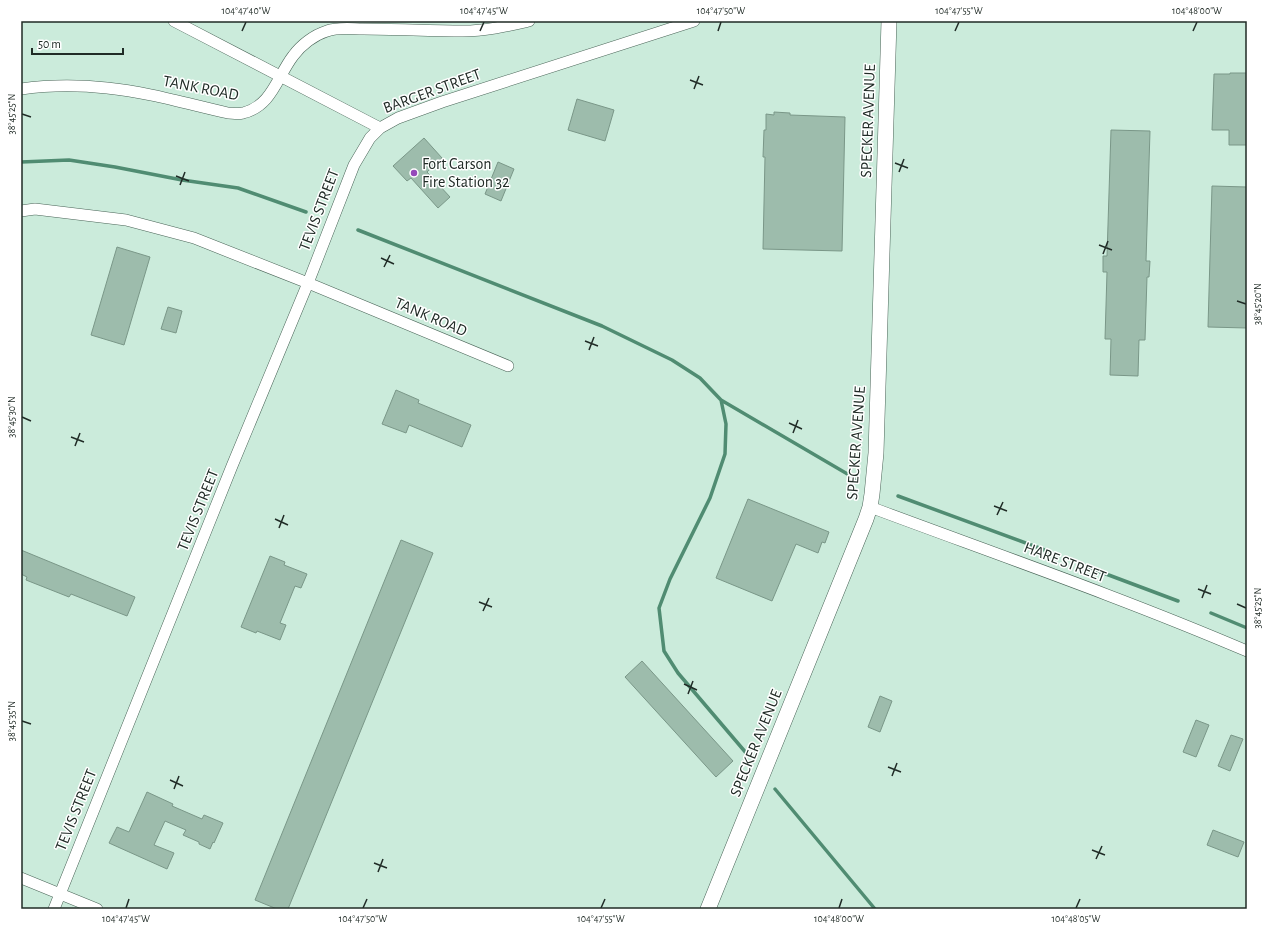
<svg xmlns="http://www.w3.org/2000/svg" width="1268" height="930" viewBox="0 0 1268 930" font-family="'Alegreya Sans',sans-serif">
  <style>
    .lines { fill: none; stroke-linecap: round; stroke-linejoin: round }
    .stream { stroke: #508c72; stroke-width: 3.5 }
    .building { fill: #9dbcac; stroke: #7a9788 }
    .street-casing { stroke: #4a6558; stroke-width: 12 }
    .secondary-casing { stroke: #4a6558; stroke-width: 16 }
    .street { stroke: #fff; stroke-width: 11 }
    .secondary { stroke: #fff; stroke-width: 15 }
    .ticks { fill: none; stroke: #202b26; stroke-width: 1.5 }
    .poi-dot { fill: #9548ba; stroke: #fff; stroke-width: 1.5 }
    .labels { text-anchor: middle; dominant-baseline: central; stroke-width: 3; stroke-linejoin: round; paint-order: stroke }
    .street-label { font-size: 16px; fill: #202b26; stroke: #fff }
    .poi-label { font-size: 16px; fill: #202b26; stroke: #fff; text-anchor: start }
    .neatline { fill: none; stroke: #202b26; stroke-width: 1.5 }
    .ticks-label { font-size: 10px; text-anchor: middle; fill: #202b26 }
  </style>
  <rect width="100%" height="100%" fill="#cbebdb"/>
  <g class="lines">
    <path class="stream" d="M 21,162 L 69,160 L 115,167 L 182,180 L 238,188 L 306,212
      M 358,230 L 602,326 L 672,360 L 700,378 L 721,400 L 726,424 L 725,454 L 710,498 L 670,579 L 659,608 L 664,651 L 678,673 L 747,754
      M 721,400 L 856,479
      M 898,496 L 1050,552
      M 1090,568 L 1178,601
      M 1211,613 L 1247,628
      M 775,789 L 875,909"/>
  </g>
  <path class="building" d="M 1230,73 L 1247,73 L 1247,145 L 1229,145 L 1229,130 L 1212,130 L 1214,74 L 1230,74 Z
    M 577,99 L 614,110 L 605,141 L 568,130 Z
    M 774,112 L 790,113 L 790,115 L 845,117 L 842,251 L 763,249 L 765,157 L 763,157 L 764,130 L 766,130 L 766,114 L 774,115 Z
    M 1111,130 L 1150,131 L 1146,261 L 1150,261 L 1149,277 L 1147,277 L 1145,340 L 1139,340 L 1138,376 L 1110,375 L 1111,339 L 1105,339 L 1107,272 L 1103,272 L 1103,256 L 1107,256 Z
    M 424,138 L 442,158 L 427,172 L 450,197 L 438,208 L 411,178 L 407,181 L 393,166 Z
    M 498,162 L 514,169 L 501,201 L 485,194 Z
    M 1212,186 L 1247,187 L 1247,328 L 1208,327 Z
    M 117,247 L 150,257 L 124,345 L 91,335 Z
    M 168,307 L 182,311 L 176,333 L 161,329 Z
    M 396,390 L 419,400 L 418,403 L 471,425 L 462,447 L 409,425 L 406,433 L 382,424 Z
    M 748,499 L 829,532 L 825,543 L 822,542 L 818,553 L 796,544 L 772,601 L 716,578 Z
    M 401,540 L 433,553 L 288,909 L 277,909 L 255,900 Z
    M 21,550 L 135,597 L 127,616 L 71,594 L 69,597 L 26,580 L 27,577 L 21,574 Z
    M 270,556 L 285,562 L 284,565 L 307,574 L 301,588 L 295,586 L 280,623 L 286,625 L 280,640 L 257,631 L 256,633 L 241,627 Z
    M 642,661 L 733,761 L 716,777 L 625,677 Z
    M 880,696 L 892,701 L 880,732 L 868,727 Z
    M 1196,720 L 1209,725 L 1196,757 L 1183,752 Z
    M 1231,735 L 1243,739 L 1230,771 L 1218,766 Z
    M 147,792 L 173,804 L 172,806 L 202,819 L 204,815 L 223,823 L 214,843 L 213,842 L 210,849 L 199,844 L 199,842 L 183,835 L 186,830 L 165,821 L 154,845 L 174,853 L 167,869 L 109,843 L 117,827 L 129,832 Z
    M 1213,830 L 1244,842 L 1238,857 L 1207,845 Z"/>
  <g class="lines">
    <defs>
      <path id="street" d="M 174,21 L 380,128 L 398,118 L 442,102 L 694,21
        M 21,89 C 49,85 79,85 107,88 C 148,92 188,104 228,113 C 232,113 238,114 243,113 C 272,106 277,77 293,56 C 301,45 314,35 327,31 C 338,27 352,29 363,29 C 396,29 430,31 463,31 C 486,31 507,26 529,21
        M 21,211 L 35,209 L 126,220 L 194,238 L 308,283 L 508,366
        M 870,507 C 996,554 1123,598 1247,651
        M 21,878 L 97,909
        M 54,909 L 232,466 L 308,283 L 354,165 L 370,138 L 380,128"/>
      <path id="secondary" d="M 708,909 L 866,519 L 870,507 L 872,494 L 876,453 L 889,21"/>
    </defs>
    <use href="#street" class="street-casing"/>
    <use href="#secondary" class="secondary-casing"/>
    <use href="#street" class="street"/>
    <use href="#secondary" class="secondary"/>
  </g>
  <path class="ticks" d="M 242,31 L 246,22M 480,31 L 484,22M 718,31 L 721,22M 955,31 L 959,22M 1193,31 L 1197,22M 690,80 L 703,85M 694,89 L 699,76M 22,114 L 31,117M 895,163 L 908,168M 899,172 L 904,159M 176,176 L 189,181M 180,185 L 185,172M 1099,245 L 1112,250M 1103,254 L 1108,241M 381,258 L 394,264M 384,267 L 390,255M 1237,301 L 1246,304M 585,341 L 598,346M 589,350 L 594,337M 22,417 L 31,421M 789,423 L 802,429M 793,433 L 798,420M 71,437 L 84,442M 75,446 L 80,433M 994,506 L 1007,511M 997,515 L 1003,502M 275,519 L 288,525M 279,528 L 284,515M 1198,589 L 1211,594M 1202,598 L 1207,585M 479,602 L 492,607M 1237,604 L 1246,608M 483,611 L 489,598M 684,684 L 697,690M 688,694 L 693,681M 22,721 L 31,724M 888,767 L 901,772M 892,776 L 897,763M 170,780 L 183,786M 174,789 L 179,776M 1092,850 L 1105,855M 1096,859 L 1102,846M 374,863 L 387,868M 378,872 L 383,859M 126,908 L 129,899M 363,908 L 367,899M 601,908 L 605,899M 839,908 L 842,899M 1076,908 L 1080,899"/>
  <circle class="poi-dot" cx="414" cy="173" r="4"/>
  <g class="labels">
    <g class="street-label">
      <text transform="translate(201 88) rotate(11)">TANK ROAD</text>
      <text transform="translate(432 91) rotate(-20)">BARGER STREET</text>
      <text transform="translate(868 121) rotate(-88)">SPECKER AVENUE</text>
      <text transform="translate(319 210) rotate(-69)">TEVIS STREET</text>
      <text transform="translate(431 317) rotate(23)">TANK ROAD</text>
      <text transform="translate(856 443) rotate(-86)">SPECKER AVENUE</text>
      <text transform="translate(198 510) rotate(-68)">TEVIS STREET</text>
      <text transform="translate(1065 562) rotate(21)">HARE STREET</text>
      <text transform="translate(756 743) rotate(-68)">SPECKER AVENUE</text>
      <text transform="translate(76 810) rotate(-68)">TEVIS STREET</text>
    </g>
    <g class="poi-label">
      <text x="422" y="164">Fort Carson<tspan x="422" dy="18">Fire Station 32</tspan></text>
    </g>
  </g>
  <rect width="1268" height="930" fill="none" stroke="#ffffff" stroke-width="44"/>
  <path d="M32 48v6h91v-6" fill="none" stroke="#202b26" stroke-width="2"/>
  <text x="38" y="48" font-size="12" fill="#202b26" stroke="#ffffff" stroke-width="3" paint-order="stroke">50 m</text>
  <rect x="22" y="22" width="1224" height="886" class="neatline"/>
  <g class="ticks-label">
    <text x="246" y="14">104°47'40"W</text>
    <text x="484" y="14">104°47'45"W</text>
    <text x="721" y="14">104°47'50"W</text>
    <text x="959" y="14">104°47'55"W</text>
    <text x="1197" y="14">104°48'00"W</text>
    <text transform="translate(11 114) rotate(-90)" y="4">38°45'25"N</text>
    <text transform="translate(1257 304) rotate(-90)" y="4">38°45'20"N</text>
    <text transform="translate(11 417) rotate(-90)" y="4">38°45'30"N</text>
    <text transform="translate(1257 608) rotate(-90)" y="4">38°45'25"N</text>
    <text transform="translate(11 721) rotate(-90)" y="4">38°45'35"N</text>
    <text x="126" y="922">104°47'45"W</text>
    <text x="363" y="922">104°47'50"W</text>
    <text x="601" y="922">104°47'55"W</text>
    <text x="839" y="922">104°48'00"W</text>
    <text x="1076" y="922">104°48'05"W</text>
  </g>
</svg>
